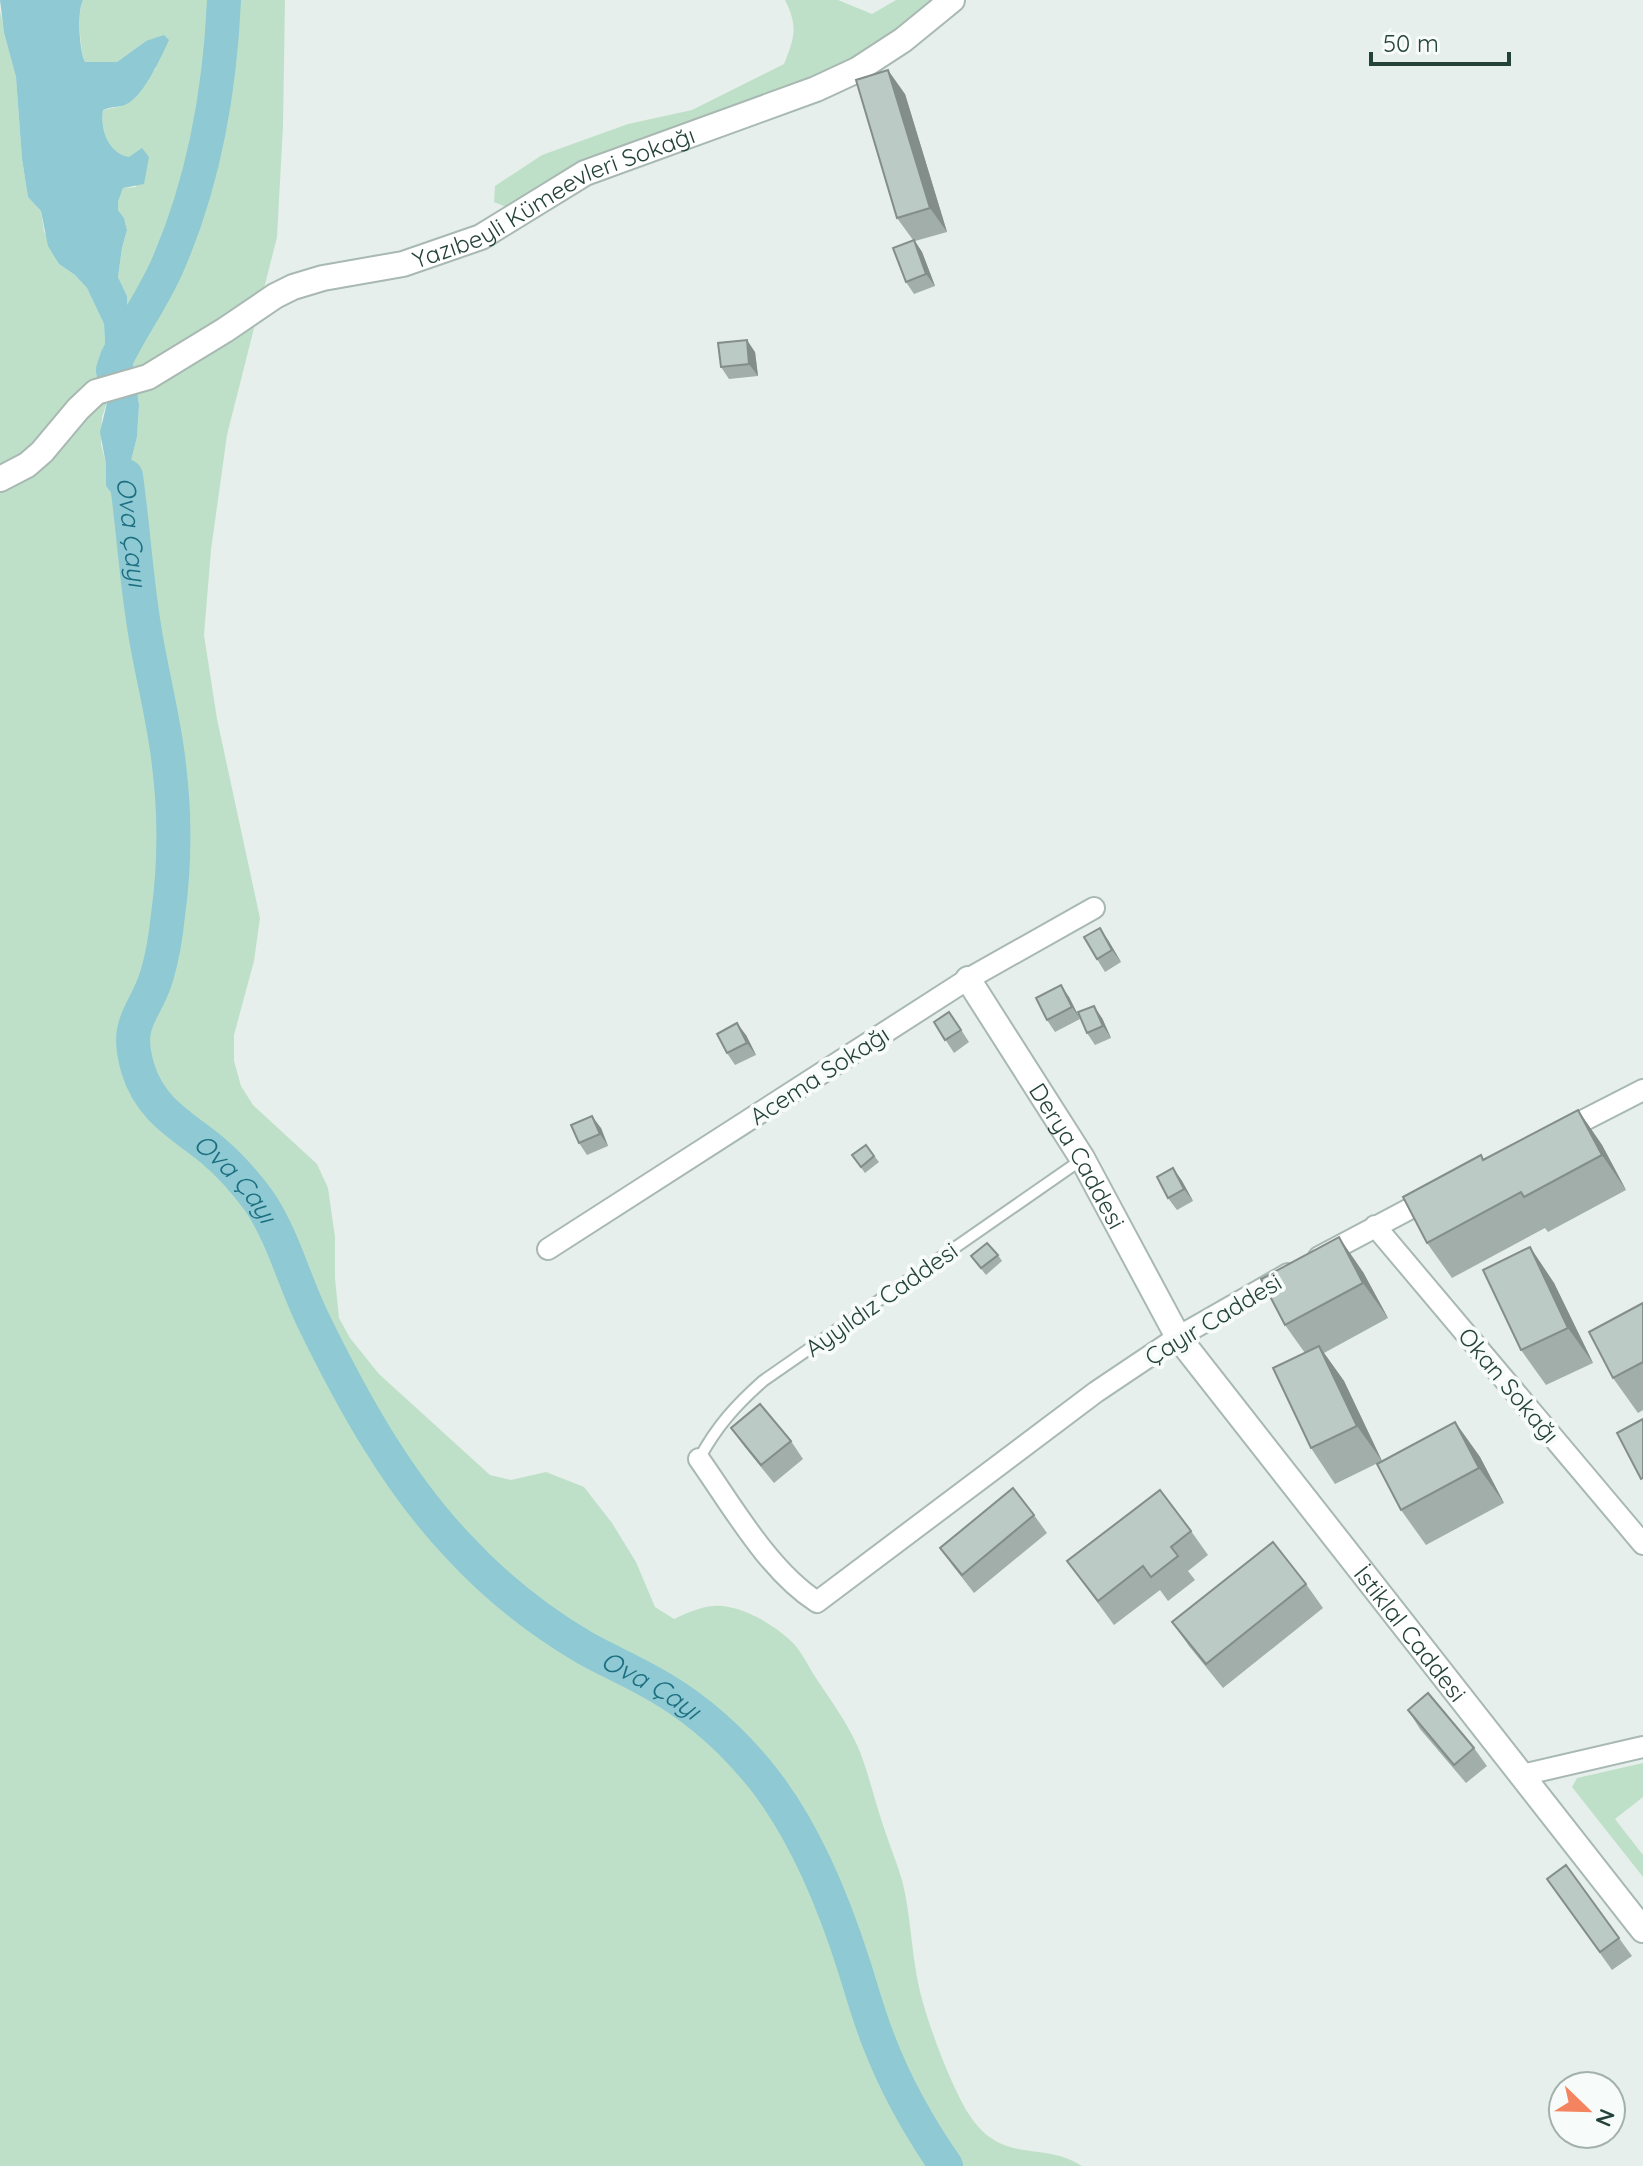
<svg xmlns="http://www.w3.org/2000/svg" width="1643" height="2166" viewBox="0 0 1643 2166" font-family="Quicksand,sans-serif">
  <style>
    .green { fill: #bfe0c8 }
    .water { fill: #8ec9d4 }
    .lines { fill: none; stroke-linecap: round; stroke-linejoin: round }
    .river { stroke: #8ec9d4; stroke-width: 34 }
    .service-casing { stroke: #a8b8b2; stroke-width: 14 }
    .minor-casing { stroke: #a8b8b2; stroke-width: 24 }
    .tertiary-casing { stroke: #a8b8b2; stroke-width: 28 }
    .service { stroke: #fff; stroke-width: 10 }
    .minor { stroke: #fff; stroke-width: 20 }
    .tertiary { stroke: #fff; stroke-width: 24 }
    .wall { fill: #a1aea9 }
    .shaded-wall { fill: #838d89 }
    .building { fill: #bbcac4; stroke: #838d89; stroke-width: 2 }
    .labels { text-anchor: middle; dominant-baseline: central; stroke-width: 8; stroke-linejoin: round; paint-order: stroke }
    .street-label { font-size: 24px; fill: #24423a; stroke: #f7fbf9 }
    .water-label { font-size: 26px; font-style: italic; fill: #1c6f80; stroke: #f7fbf9 }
  </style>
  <rect width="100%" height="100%" fill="#e6efeb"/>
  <path class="green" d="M 83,0 L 285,0 L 283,126 L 277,237 L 227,435 L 211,550 L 204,635 L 217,719 L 260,918 L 254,961 L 234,1035 L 234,1061 L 241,1086 L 253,1105 L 317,1164 L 328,1188 L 335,1237 L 335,1278 L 339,1318 L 350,1338 L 379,1374 L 490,1475 L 511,1480 L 546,1472 L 584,1487 L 612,1523 L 636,1562 L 655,1607 L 674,1619 C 687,1613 700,1607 714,1606 C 740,1604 777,1626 794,1644 C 802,1653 808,1665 814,1675 C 829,1698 847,1722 858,1747 C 868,1771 874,1798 882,1822 C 888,1841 896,1860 902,1880 C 911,1915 911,1951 919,1987 C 926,2020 952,2089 970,2116 C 1004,2166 1042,2140 1082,2166 L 0,2166 L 0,11 L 16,77 L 22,159 L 28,197 L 41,211 L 44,231 L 59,264 L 75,275 L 87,288 L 104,324 L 108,399 L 102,417 L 101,444 L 106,464 L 106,486 L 114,497 L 123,516 L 147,520 L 144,494 L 131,461 L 137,437 L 139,405 L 128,331 L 127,296 L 118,277 L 122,248 L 127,230 L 124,218 L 118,210 L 118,202 L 123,188 L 136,187 L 129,158 C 108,153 100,129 103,110 L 122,106 L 134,98 L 156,68 L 146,41 L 117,62 L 85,62 C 80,50 77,11 83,0 Z
    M 785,0 L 838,0 L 872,14 L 896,0 L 939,0 L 869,54 L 518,203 L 504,206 L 494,202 L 495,186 L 542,155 L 628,124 L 692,110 L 784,64 C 795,37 798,26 785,0 Z
    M 1643,1763 L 1643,1797 L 1615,1819 L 1643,1855 L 1643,1877 L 1572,1787 L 1577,1778 Z"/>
  <path class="water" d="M 0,0 L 83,0 C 77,11 79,50 85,62 L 117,62 L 146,41 L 164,35 L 169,40 C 161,57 142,101 122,106 C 115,107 110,107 103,110 C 100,129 108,153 129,157 L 142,148 L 149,157 L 144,184 L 123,188 L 118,202 L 118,210 L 124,218 L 127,230 L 122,248 L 118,277 L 127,296 L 128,331 L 139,405 L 137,437 L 131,461 L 144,494 L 147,521 L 143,524 L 123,516 L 114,497 L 106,486 L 106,464 L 100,432 L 108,399 L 104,324 L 87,288 L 75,275 L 59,264 L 48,246 L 41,211 L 28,197 L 22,159 L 16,77 L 4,32 Z"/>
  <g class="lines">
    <g class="river">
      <path d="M 115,380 L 113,370 L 117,358 C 133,325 155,296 169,262 C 205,178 220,91 224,0"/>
      <path id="s1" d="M 126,476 C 133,526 136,576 144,626 C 151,672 164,718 169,765 C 175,814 175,865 168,915 C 166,935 163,955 157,975 C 146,1014 123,1020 138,1069 C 150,1109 181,1125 211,1149 C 229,1164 245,1182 259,1201 C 283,1236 294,1281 313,1320 C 352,1400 397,1482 459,1547 C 495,1586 539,1621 585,1648 C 605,1659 627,1669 647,1680 C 692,1704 730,1737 762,1777 C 805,1831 833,1900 854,1966 C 862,1991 869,2017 879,2042 C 896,2086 919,2127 946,2166"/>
    </g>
    <defs>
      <path id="service" d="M 699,1459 C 717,1426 735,1406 763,1381 L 1081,1160"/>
      <path id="minor" d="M 1561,1132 L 1643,1090
        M 1375,1226 L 1643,1544
        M 548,1249 L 968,979 L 1094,908
        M 1319,1257 L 1432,1197
        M 699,1459 C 733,1507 768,1570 817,1602 L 1096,1392 L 1178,1337 L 1288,1274
        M 1522,1775 L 1643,1747"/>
      <g id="tertiary">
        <path id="s2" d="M 0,479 L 27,465 L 42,452 L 78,409 L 96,392 L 148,377 L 225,330 L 275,296 L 293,287 L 323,278 L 403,264 L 481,237 L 585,173 L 816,89 L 857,70 L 903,40 L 952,0"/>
        <path id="s3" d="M 968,979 L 1082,1158 L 1178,1337 L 1643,1930"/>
      </g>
    </defs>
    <use href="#service" class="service-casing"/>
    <use href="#minor" class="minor-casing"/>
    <use href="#tertiary" class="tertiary-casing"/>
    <use href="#service" class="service"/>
    <use href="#minor" class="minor"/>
    <use href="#tertiary" class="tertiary"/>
  </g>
  <path class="wall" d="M 905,94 L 947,232 L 915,241 L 922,252 L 935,286 L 914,294 L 906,282 L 913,240 L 897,218 Z
    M 755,352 L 758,376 L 729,379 L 721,367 Z
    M 1108,940 L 1121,962 L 1105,972 L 1097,959 Z
    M 1069,997 L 1080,1019 L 1055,1032 L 1047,1020 Z
    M 1102,1018 L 1111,1038 L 1095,1045 L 1087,1033 Z
    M 934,1022 L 958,1025 L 969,1042 L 954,1053 Z
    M 746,1035 L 756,1055 L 735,1065 L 727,1053 Z
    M 1578,1110 L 1602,1145 L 1626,1190 L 1548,1232 L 1545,1228 L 1452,1278 L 1427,1243 L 1481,1155 L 1484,1160 Z
    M 601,1128 L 608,1146 L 587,1155 L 579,1143 Z
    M 866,1145 L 879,1162 L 865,1173 L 852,1155 Z
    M 1173,1168 L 1182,1181 L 1193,1201 L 1177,1210 L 1168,1198 Z
    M 1530,1247 L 1554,1283 L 1593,1363 L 1546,1385 L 1521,1350 Z
    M 998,1255 L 1002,1261 L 986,1275 L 971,1256 Z
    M 1363,1272 L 1388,1318 L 1324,1353 L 1344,1381 L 1382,1461 L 1335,1484 L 1311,1448 L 1305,1353 L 1285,1325 Z
    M 1643,1303 L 1643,1410 L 1638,1413 L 1613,1378 Z
    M 1455,1422 L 1480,1457 L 1504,1503 L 1426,1545 L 1401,1510 Z
    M 731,1428 L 791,1441 L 803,1459 L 774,1483 L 744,1446 Z
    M 1034,1515 L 1047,1533 L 974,1593 L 953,1566 L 940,1548 Z
    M 1191,1531 L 1208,1555 L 1188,1571 L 1195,1580 L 1168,1601 L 1160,1590 L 1114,1625 L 1067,1561 Z
    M 1306,1584 L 1323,1608 L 1223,1688 L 1189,1646 L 1172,1622 Z
    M 1408,1710 L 1474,1748 L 1487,1766 L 1466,1783 L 1420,1729 Z
    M 1566,1865 L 1632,1956 L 1612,1970 L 1547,1879 Z"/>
  <path class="shaded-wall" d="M 888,70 L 905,94 L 947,232 L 930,208 Z
    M 914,240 L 922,252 L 935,286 L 926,274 Z
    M 747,340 L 755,352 L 758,376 L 749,364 Z
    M 1100,928 L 1108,940 L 1121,962 L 1112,950 Z
    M 1061,985 L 1069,997 L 1080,1019 L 1072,1007 Z
    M 1094,1006 L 1102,1018 L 1111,1038 L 1103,1026 Z
    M 737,1023 L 746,1035 L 756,1055 L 747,1043 Z
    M 1578,1110 L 1602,1145 L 1626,1190 L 1602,1155 Z
    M 592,1116 L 601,1128 L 608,1146 L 600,1134 Z
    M 1173,1168 L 1182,1181 L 1193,1201 L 1184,1189 Z
    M 1339,1237 L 1363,1272 L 1388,1318 L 1363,1283 Z
    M 1530,1247 L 1554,1283 L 1593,1363 L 1568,1328 Z
    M 1319,1346 L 1344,1381 L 1382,1461 L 1357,1426 Z
    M 1455,1422 L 1480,1457 L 1504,1503 L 1479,1468 Z"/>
  <path class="building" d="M 888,70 L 930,208 L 897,218 L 856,80 Z
    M 914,240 L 926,274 L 906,282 L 893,248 Z
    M 747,340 L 749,364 L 721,367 L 718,343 Z
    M 1100,928 L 1112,950 L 1097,959 L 1084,937 Z
    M 1061,985 L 1072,1007 L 1047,1020 L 1036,998 Z
    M 1094,1006 L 1103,1026 L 1087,1033 L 1078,1012 Z
    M 949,1012 L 961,1030 L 945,1040 L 934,1022 Z
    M 737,1023 L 747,1043 L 727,1053 L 717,1034 Z
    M 1578,1110 L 1602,1155 L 1524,1197 L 1521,1192 L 1427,1243 L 1403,1197 L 1481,1155 L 1483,1160 Z
    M 592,1116 L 600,1134 L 579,1143 L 571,1125 Z
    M 866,1145 L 874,1156 L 861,1167 L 852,1155 Z
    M 1173,1168 L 1184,1189 L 1168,1198 L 1157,1177 Z
    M 1339,1237 L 1363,1283 L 1285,1325 L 1261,1279 Z
    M 987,1243 L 998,1255 L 981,1268 L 971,1256 Z
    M 1530,1247 L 1568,1328 L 1521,1350 L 1483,1270 Z
    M 1643,1303 L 1643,1362 L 1613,1378 L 1589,1332 Z
    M 1319,1346 L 1357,1426 L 1311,1448 L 1273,1368 Z
    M 760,1404 L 791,1441 L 761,1465 L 731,1428 Z
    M 1643,1419 L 1643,1478 L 1641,1479 L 1617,1433 Z
    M 1455,1422 L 1479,1468 L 1401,1510 L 1377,1464 Z
    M 1013,1488 L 1034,1515 L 962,1575 L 940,1548 Z
    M 1160,1490 L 1191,1531 L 1171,1547 L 1178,1556 L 1151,1577 L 1143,1566 L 1098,1601 L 1067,1561 Z
    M 1273,1542 L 1306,1584 L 1206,1664 L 1172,1622 Z
    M 1428,1693 L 1474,1748 L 1454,1765 L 1408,1710 Z
    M 1566,1865 L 1619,1938 L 1600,1952 L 1547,1879 Z"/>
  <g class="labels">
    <g class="street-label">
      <text stroke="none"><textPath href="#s2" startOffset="634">Yazıbeyli Kümeevleri Sokağı</textPath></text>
      <text transform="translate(819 1075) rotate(-33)">Acema Sokağı</text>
      <text stroke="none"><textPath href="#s3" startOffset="208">Derya Caddesi</textPath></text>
      <text transform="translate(881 1299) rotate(-35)">Ayyıldız Caddesi</text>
      <text transform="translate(1213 1319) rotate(-31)">Çayır Caddesi</text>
      <text transform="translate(1509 1385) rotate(50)">Okan Sokağı</text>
      <text stroke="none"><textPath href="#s3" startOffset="792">İstiklal Caddesi</textPath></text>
    </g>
    <g class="water-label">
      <text stroke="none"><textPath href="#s1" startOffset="56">Ova Çayı</textPath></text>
      <text stroke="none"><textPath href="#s1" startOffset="752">Ova Çayı</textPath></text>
      <text stroke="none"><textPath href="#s1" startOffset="1424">Ova Çayı</textPath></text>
    </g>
  </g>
  <g transform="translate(1587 2110) rotate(113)"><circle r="38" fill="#f7fbf9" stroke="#a3b1ad" stroke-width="2"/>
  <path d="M0-6L14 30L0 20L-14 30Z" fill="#f4845f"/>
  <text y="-12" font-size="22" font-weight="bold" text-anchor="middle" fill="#24423a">N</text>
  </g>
  <path d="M1371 52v12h138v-12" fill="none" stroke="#24423a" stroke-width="4"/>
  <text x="1383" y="52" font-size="24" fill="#24423a" stroke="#f7fbf9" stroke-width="6" paint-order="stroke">50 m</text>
</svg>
